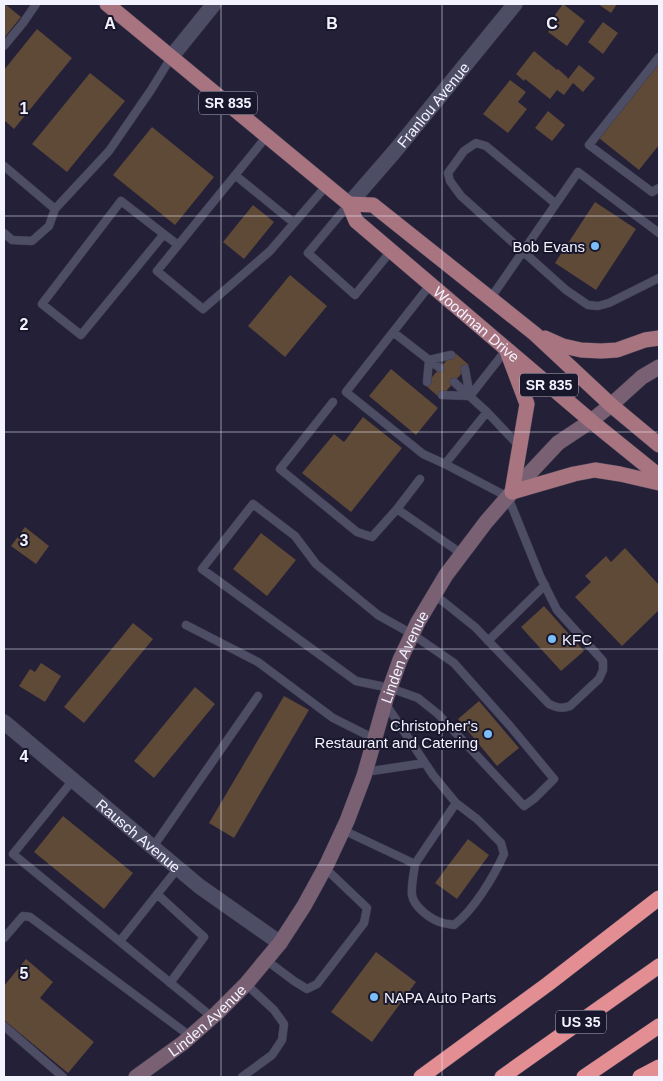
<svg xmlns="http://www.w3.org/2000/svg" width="663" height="1081" viewBox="0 0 663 1081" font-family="Helvetica,sans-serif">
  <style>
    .building { fill: #5f4937 }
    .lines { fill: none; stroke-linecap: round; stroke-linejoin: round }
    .service-casing { stroke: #3f3c4f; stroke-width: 9 }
    .minor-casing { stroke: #3f3c4f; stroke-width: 16 }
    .secondary-casing { stroke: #3f3c4f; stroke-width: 16 }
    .primary-casing { stroke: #3f3c4f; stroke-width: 16 }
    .motorway-casing { stroke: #3f3c4f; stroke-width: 16 }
    .service { stroke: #4e4d66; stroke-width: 8 }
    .minor { stroke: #4e4d66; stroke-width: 15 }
    .secondary { stroke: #7a6073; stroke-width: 15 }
    .primary { stroke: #a77480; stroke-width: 15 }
    .motorway { stroke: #e28e92; stroke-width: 15 }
    .grid { fill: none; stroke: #f3f2ff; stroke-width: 1; stroke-opacity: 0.55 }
    .poi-dot { fill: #7cbef9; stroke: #19172c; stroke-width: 2 }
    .labels { text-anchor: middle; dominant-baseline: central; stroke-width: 4; stroke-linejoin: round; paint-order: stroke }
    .shield { fill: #19172c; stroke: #b2b0c0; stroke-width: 1 }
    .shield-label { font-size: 14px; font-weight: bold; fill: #f3f2ff }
    .street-label { font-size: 15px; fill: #f3f2ff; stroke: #19172c }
    .poi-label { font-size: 15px; fill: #f3f2ff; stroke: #19172c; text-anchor: end }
    .grid-label { font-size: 16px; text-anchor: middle; font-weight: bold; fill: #f3f2ff; stroke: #19172c; stroke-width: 4; stroke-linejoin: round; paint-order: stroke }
  </style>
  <rect width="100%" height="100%" fill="#232037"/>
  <path class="building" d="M 4,4 L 5,4 L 21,17 L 4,38 Z
    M 563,4 L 585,21 L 567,46 L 548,32 L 556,21 L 552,19 Z
    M 598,4 L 617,4 L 611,13 Z
    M 603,22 L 618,33 L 603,54 L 588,42 Z
    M 37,29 L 72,58 L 14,129 L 4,120 L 4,70 Z
    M 534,51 L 557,70 L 558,69 L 567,77 L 568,79 L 579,65 L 595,78 L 583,92 L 573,83 L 564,95 L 557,90 L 550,99 L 525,79 L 524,81 L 516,74 Z
    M 659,62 L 659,145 L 639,170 L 599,138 Z
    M 90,73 L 125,101 L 67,172 L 32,144 Z
    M 510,80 L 526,92 L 518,102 L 527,109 L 508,133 L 483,114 Z
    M 548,111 L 565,125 L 552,141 L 535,128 Z
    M 152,127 L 214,177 L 175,225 L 113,175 Z
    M 595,202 L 636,229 L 596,290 L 555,263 Z
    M 253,205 L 274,222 L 244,259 L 223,242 Z
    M 290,275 L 327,306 L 285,357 L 248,326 Z
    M 454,352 L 469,365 L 440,398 L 425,385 Z
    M 391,369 L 438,408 L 416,435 L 369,396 Z
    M 363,417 L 402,448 L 351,512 L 302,473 L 334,434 L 344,442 Z
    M 25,527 L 49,546 L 36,564 L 11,546 Z
    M 261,533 L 296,560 L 267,596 L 233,569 Z
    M 625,548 L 659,585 L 659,610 L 622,646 L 575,597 L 591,582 L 585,576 L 606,556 L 611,562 Z
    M 544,606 L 584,651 L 561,671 L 521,627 Z
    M 133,623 L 153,639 L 84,723 L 64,707 Z
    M 41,663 L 61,676 L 45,702 L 19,686 L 30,669 L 35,672 Z
    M 195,687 L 215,704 L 154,778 L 134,761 Z
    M 284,696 L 309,710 L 234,838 L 209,823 Z
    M 479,701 L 519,748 L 497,766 L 458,719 Z
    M 63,816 L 133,873 L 104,909 L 34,852 Z
    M 468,839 L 489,855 L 457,899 L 435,883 Z
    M 376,952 L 416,982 L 372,1042 L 331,1012 Z
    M 26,959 L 53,982 L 40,998 L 94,1042 L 68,1073 L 4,1020 L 4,986 Z"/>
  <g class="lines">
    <defs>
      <path id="service" d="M 4,46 L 23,23 L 36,4
        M 659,57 L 589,145 L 652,192 L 659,188
        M 267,136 L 157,271 L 203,309 L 270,251 L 327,185
        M 4,166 L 55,209 L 109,151 L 151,90 L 172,56
        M 235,175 L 294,223
        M 349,204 L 308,253 L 355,295 L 391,251
        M 556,204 L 486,146 L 476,143 L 464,151 L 448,173 L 450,181 L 461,196 L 566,290 L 588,305 L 598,306 L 609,303 L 659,278
        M 4,233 L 12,240 L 32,241 L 49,226 L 55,209
        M 164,234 L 81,335 L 42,304 L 121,201 L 178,245
        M 430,285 L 346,392 L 423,454 L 445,464 L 508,497 L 540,576 L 557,610 L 603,661 L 603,670 L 599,679 L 570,706 C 562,709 557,708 549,704 L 475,627 L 435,595
        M 490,299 L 578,172 L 659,233
        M 393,332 L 429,360 L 451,355
        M 429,360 L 440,368
        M 465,369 L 470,396 L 506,350
        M 427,382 L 429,360
        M 442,395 L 470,396
        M 333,402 L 280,469 L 357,532 L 372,537 L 397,509 L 462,554
        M 487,412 L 520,447
        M 445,464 L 487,412 L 454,382
        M 253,504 L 295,536 L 316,564 L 378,615 L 412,634 L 454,663 L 510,726 L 554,779 L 535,798 L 524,806 L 438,714 L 418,698 L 390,688 L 356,681 L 202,569 Z
        M 397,509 L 420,479
        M 186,625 L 258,662 L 333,718 L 375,739
        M 488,641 L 545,585
        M 365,772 L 425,763
        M 73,780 L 13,854 L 212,1017
        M 343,830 L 415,864 C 414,873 411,885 412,895 C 414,907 431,920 443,923 C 446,924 451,924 454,925 C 474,910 494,876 504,854 L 501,843 L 477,819 L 456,803 L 433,775 L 385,703
        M 153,847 L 258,696
        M 415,864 L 456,803
        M 157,894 L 204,937 L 170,983
        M 4,938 L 23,916 L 30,917 L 190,1036
        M 120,941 L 178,868
        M 266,960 L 294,981 L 307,989 L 317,984 L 364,923 L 367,908 L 325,868
        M 4,1026 L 63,1077
        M 242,1077 L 272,1055 L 282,1040 L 284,1024 L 274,1010 L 246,984"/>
      <g id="minor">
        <path d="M 172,56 L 214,4"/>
        <path id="s1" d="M 349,204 L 395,151 L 515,4"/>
        <path id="s2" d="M 4,722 L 199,886 L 280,943"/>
      </g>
      <g id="secondary">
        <path id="s3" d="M 136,1077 L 183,1043 L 217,1013 L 246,984 L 280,943 L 304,906 L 327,864 L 347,821 L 364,776 L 386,699 L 400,660 L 418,622 L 446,575 L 486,522 L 512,492 L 558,443 L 591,421 L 611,405 L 642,377 L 659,367"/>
      </g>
      <g id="primary">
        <path id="s4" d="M 107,4 L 349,204 L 356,221 L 591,421 L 659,476"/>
        <path d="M 349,204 L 373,205 L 535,334 L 611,405 L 659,445"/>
        <path d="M 545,338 L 563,346 L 581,350 L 601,351 L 617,350 L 645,340 L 659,338"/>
        <path d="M 507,351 L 527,404 L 512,492 L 574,474 L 595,470 L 620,474 L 659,483"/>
      </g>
      <path id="motorway" d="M 421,1077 L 548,984 L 659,898
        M 502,1077 L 659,966
        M 584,1077 L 659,1026
        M 640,1077 L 659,1067"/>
    </defs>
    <use href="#service" class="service-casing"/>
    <use href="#minor" class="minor-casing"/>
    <use href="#secondary" class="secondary-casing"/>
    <use href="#primary" class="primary-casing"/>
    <use href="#motorway" class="motorway-casing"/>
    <use href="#service" class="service"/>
    <use href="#minor" class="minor"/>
    <use href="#secondary" class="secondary"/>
    <use href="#primary" class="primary"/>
    <use href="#motorway" class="motorway"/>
  </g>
  <path class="grid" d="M 221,4 L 221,1077M 442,4 L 442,1077M 4,216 L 659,216M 4,432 L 659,432M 4,649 L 659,649M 4,865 L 659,865"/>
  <g class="poi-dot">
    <circle cx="595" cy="246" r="5"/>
    <circle cx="552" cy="639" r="5"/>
    <circle cx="488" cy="734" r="5"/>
    <circle cx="374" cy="997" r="5"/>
  </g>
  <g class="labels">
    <g class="shield">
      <rect x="199" y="91.5" width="58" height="23" rx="4"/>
      <rect x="520" y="373.5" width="58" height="23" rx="4"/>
      <rect x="556" y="1010.5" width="50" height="23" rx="4"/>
    </g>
    <g class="shield-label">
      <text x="228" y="103">SR 835</text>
      <text x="549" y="385">SR 835</text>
      <text x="581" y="1022">US 35</text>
    </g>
    <g class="street-label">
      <text stroke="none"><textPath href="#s1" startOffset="130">Franlou Avenue</textPath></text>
      <text stroke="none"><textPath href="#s4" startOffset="491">Woodman Drive</textPath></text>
      <text stroke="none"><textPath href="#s3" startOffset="511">Linden Avenue</textPath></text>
      <text stroke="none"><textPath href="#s2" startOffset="176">Rausch Avenue</textPath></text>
      <text stroke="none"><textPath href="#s3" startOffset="91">Linden Avenue</textPath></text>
    </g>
    <g class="poi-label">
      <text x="585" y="246">Bob Evans</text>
      <text x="562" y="639" text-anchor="start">KFC</text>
      <text x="478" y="725">Christopher's<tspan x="478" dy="17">Restaurant and Catering</tspan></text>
      <text x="384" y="997" text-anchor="start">NAPA Auto Parts</text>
    </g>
  </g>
  <g class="grid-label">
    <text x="110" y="29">A</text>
    <text x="332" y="29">B</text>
    <text x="552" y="29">C</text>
    <text x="24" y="114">1</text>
    <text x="24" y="330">2</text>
    <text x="24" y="546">3</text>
    <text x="24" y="762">4</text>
    <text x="24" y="979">5</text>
  </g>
  <rect width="663" height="1081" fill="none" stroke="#f3f2ff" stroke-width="10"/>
</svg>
